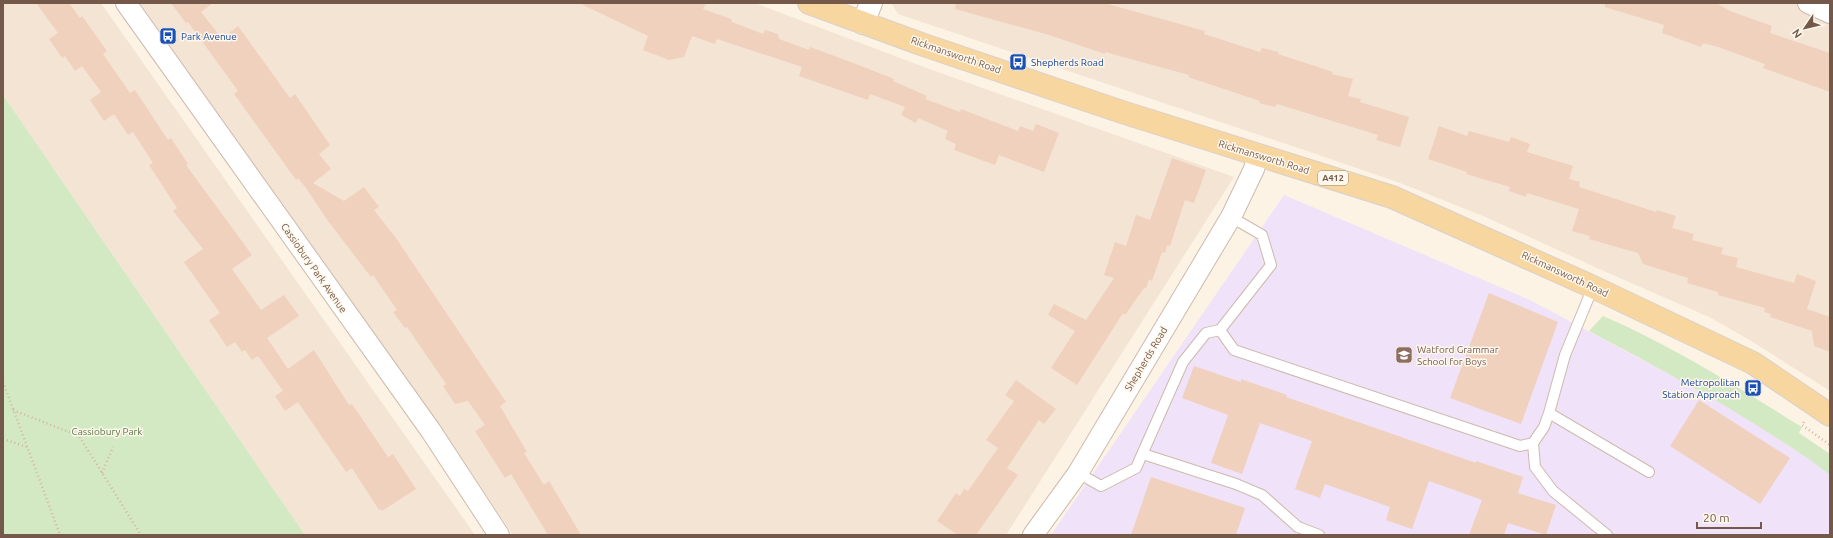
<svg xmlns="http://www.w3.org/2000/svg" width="1833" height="538" viewBox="0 0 1833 538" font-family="Ubuntu,sans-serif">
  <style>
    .residential { fill: #f3e4d4 }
    .education { fill: #f0e2f8 }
    .green { fill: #d3e9c4 }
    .building { fill: #f0d1be }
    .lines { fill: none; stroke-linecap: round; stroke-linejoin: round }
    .lane-casing { stroke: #cdbaac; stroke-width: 12 }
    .street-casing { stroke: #cdbaac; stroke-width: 22 }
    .secondary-casing { stroke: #d2bcac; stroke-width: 24 }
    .primary-casing { stroke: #d8d1cd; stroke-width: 24 }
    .path { stroke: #d5b4a1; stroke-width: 2.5; stroke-dasharray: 1 3; stroke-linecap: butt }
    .lane { stroke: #fff; stroke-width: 10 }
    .street { stroke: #fff; stroke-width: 20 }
    .secondary { stroke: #fff; stroke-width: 22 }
    .primary { stroke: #f8d6a0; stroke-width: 22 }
    .labels { text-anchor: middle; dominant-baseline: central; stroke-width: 3; stroke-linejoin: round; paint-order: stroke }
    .shield { fill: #fef7eb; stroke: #9d887b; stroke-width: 1 }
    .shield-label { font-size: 9px; font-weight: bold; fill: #74594b }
    .transit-label { font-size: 10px; fill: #164399; stroke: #fef7eb; text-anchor: start }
    .street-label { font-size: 10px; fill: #74594b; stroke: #fef7eb }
    .education-label { font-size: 10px; fill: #785e54; stroke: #fef7eb; text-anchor: start }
    .park-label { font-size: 10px; fill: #547943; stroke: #fef7eb }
  </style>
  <rect width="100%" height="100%" fill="#fcf3e5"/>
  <path class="residential" d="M 3,3 L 101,3 L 475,535 L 305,535 L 3,95 Z
    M 140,3 L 755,3 L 932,70 L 1234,177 L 1006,535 L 513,535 L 437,421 L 226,128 Z
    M 891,3 L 1830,3 L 1830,391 L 1753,342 L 1709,317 L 1606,272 L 1488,218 L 1400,183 L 1316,154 L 898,14 Z"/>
  <path class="education" d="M 1284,195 L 1528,299 L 1678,379 L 1743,416 L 1818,465 L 1830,475 L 1830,535 L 1051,535 Z"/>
  <path class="green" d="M 3,95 L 305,535 L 3,535 Z
    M 1603,316 C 1673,346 1737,387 1802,427 L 1799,433 L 1830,454 L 1830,475 C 1812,460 1792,448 1772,435 C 1713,397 1651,364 1589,331 Z"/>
  <path class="building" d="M 36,3 L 69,3 L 80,18 L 82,16 L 107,51 L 103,54 L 130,93 L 135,90 L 168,140 L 171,138 L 188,164 L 186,165 L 252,255 L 232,269 L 261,310 L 284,295 L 299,316 L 267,338 L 288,369 L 314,350 L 349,405 L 352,404 L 388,457 L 393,454 L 416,489 L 382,511 L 381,509 L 379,510 L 352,468 L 346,472 L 298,402 L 285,411 L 275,396 L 283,391 L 258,356 L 252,360 L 245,350 L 242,352 L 235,342 L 227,347 L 209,320 L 220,313 L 184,262 L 203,249 L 173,211 L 177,208 L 149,165 L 153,163 L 133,132 L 128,135 L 114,114 L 104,121 L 90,100 L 101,92 L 82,66 L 75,71 L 65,56 L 62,58 L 49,39 L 58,33 Z
    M 171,3 L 213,3 L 201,12 L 220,36 L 222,34 L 224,37 L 238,26 L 290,98 L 295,94 L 330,145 L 319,154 L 331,169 L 313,183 L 344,201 L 364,187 L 379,207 L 374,210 L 396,238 L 506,402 L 500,406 L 527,452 L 524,453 L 544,485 L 549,481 L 581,535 L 548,535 L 511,474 L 505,478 L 475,431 L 485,425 L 468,401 L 455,404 L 443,386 L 446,384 L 407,327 L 405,328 L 393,312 L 397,310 L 373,275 L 371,277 L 328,221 L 306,188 L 298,178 L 296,180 L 234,94 L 238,91 L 188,22 L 186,23 Z
    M 579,3 L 706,3 L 703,9 L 731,19 L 732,22 L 763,34 L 765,30 L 778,34 L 779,39 L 809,50 L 810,47 L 856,64 L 894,79 L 893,81 L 927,96 L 925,99 L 960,112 L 961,109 L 1018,131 L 1020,126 L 1033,131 L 1036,124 L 1059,133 L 1044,172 L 999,155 L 995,165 L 954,150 L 956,144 L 945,139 L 948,131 L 918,118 L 916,123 L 901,115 L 905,107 L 870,94 L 868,100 L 836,89 L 799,76 L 802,67 L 717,39 L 715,44 L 692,36 L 684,57 L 669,60 L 643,50 L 648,36 Z
    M 956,3 L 1104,3 L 1205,31 L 1204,34 L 1260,52 L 1262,48 L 1279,52 L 1278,54 L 1333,72 L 1332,74 L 1353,79 L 1348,96 L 1361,99 L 1360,102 L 1409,117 L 1400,147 L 1376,140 L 1378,135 L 1277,104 L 1275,107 L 1259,103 L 1260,101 L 1188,77 L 1189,75 L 1105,52 L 1105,54 L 1049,35 L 955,9 Z
    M 1605,3 L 1716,3 L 1730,11 L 1772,26 L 1770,33 L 1830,53 L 1830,92 L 1763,68 L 1765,64 L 1718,47 L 1703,43 L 1701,47 L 1662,33 L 1664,25 L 1605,7 Z
    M 1439,126 L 1467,136 L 1469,131 L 1509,142 L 1511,137 L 1530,144 L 1527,152 L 1573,166 L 1569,179 L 1580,182 L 1579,187 L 1656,212 L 1657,210 L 1676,216 L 1672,228 L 1694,234 L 1692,240 L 1723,248 L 1721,254 L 1738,258 L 1736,267 L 1794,283 L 1797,274 L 1816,281 L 1807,309 L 1830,317 L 1830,352 L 1814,346 L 1812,331 L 1770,317 L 1771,314 L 1764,312 L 1765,308 L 1718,295 L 1718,292 L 1687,283 L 1688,278 L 1643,264 L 1638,253 L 1589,239 L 1590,236 L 1572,231 L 1579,209 L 1527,193 L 1526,197 L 1509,191 L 1510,187 L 1466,174 L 1467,172 L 1428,159 Z
    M 1172,158 L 1206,170 L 1194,203 L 1185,200 L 1170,246 L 1167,245 L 1165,253 L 1162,252 L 1152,281 L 1149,279 L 1146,288 L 1144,288 L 1125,315 L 1123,313 L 1077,385 L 1051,368 L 1075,331 L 1048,315 L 1054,304 L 1086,320 L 1114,278 L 1104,275 L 1115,242 L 1126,246 L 1136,215 L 1150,220 Z
    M 1489,293 L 1558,322 L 1521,424 L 1450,398 Z
    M 1194,366 L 1241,382 L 1241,379 L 1287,395 L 1286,397 L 1476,463 L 1476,461 L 1523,477 L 1518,493 L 1556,505 L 1546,535 L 1508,523 L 1504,535 L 1469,535 L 1482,500 L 1429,481 L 1412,529 L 1386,520 L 1390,507 L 1325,484 L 1320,498 L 1295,489 L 1312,441 L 1260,423 L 1242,474 L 1211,463 L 1228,415 L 1182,398 Z
    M 1016,380 L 1056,409 L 1044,424 L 1039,420 L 1007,468 L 1018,475 L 976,535 L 958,535 L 937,521 L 956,493 L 960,496 L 964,489 L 968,491 L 998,448 L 986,440 L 1014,401 L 1005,395 Z
    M 1699,400 L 1790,458 L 1760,504 L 1670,446 Z
    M 1151,477 L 1245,508 L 1236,535 L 1131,535 Z"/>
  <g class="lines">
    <defs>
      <path id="lane" d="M 1231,217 L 1262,235 L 1271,265 L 1220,330 L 1234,350 L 1520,446 L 1533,443 L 1544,427 L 1549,413
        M 1593,287 L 1565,355 L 1549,413 L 1649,472
        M 1533,443 L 1535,467 L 1553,491 L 1607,535
        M 1143,454 L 1236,484 L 1262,495 L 1298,527 L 1319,535
        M 1078,473 L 1101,486 L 1136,468 L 1183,362 L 1206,333 L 1220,330"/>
      <path id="street" d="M 126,3 L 431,431 L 499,535
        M 1808,3 L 1830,13
        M 1033,535 L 1078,473 L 1231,217 L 1254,169 L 1258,155"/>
      <path id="secondary" d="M 863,23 L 871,3"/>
      <path id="primary" d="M 809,3 L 921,44 L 1122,112 L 1392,197 L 1593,287 L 1753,363 L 1830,415"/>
    </defs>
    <use href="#lane" class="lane-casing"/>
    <use href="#street" class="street-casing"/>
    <use href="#secondary" class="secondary-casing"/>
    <use href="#primary" class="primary-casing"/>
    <path class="path" d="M 3,382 L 60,535
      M 13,410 L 79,436 L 141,535
      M 1804,422 L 1802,425 L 1830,445
      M 3,439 L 27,447
      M 102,473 L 113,447"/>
    <use href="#lane" class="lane"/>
    <use href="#street" class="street"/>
    <use href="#secondary" class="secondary"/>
    <use href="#primary" class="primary"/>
  </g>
  <defs>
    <symbol id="bus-square" viewBox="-11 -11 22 22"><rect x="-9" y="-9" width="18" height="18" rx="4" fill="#1a4fb4" stroke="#fef7eb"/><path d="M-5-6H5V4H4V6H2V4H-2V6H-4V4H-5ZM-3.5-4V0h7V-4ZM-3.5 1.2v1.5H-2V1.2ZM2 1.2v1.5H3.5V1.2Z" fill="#fff"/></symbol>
    <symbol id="school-square" viewBox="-11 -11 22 22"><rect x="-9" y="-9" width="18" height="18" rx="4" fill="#8d6e63" stroke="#fef7eb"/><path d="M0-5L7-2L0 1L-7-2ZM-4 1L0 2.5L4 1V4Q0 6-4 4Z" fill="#fff"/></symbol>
  </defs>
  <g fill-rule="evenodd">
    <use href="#bus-square" x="158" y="26" width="20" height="20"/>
    <use href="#bus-square" x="1008" y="52" width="20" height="20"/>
    <use href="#school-square" x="1394" y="345" width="20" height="20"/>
    <use href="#bus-square" x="1743" y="378" width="20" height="20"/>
  </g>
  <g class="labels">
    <rect class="shield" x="1318" y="171" width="30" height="14" rx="3"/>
    <g class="shield-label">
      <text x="1333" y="178">A412</text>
    </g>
    <g class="transit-label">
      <text x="181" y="36">Park Avenue</text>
      <text x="1031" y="62">Shepherds Road</text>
      <text x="1740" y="382" text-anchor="end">Metropolitan<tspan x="1740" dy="12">Station Approach</tspan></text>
    </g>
    <g class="street-label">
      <text transform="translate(956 55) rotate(19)">Rickmansworth Road</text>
      <text transform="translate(1264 157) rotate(17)">Rickmansworth Road</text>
      <text transform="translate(314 268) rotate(55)">Cassiobury Park Avenue</text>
      <text transform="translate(1565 274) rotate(25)">Rickmansworth Road</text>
      <text transform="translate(1146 359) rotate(-59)">Shepherds Road</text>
    </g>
    <g class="education-label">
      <text x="1417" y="349">Watford Grammar<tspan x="1417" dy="12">School for Boys</tspan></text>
    </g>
    <g class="park-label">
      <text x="107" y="431">Cassiobury Park</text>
    </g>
  </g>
  <rect width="1833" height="538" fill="none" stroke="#74594b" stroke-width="8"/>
  <g transform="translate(1805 28) rotate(235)" stroke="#fef7eb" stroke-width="3" paint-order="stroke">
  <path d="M0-3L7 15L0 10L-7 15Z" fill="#74594b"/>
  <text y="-6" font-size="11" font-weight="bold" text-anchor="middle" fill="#74594b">N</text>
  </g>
  <path d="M1697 522v6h64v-6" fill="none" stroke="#74594b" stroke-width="2"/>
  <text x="1703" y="522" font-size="12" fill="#74594b" stroke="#fef7eb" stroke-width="3" paint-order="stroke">20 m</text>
</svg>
